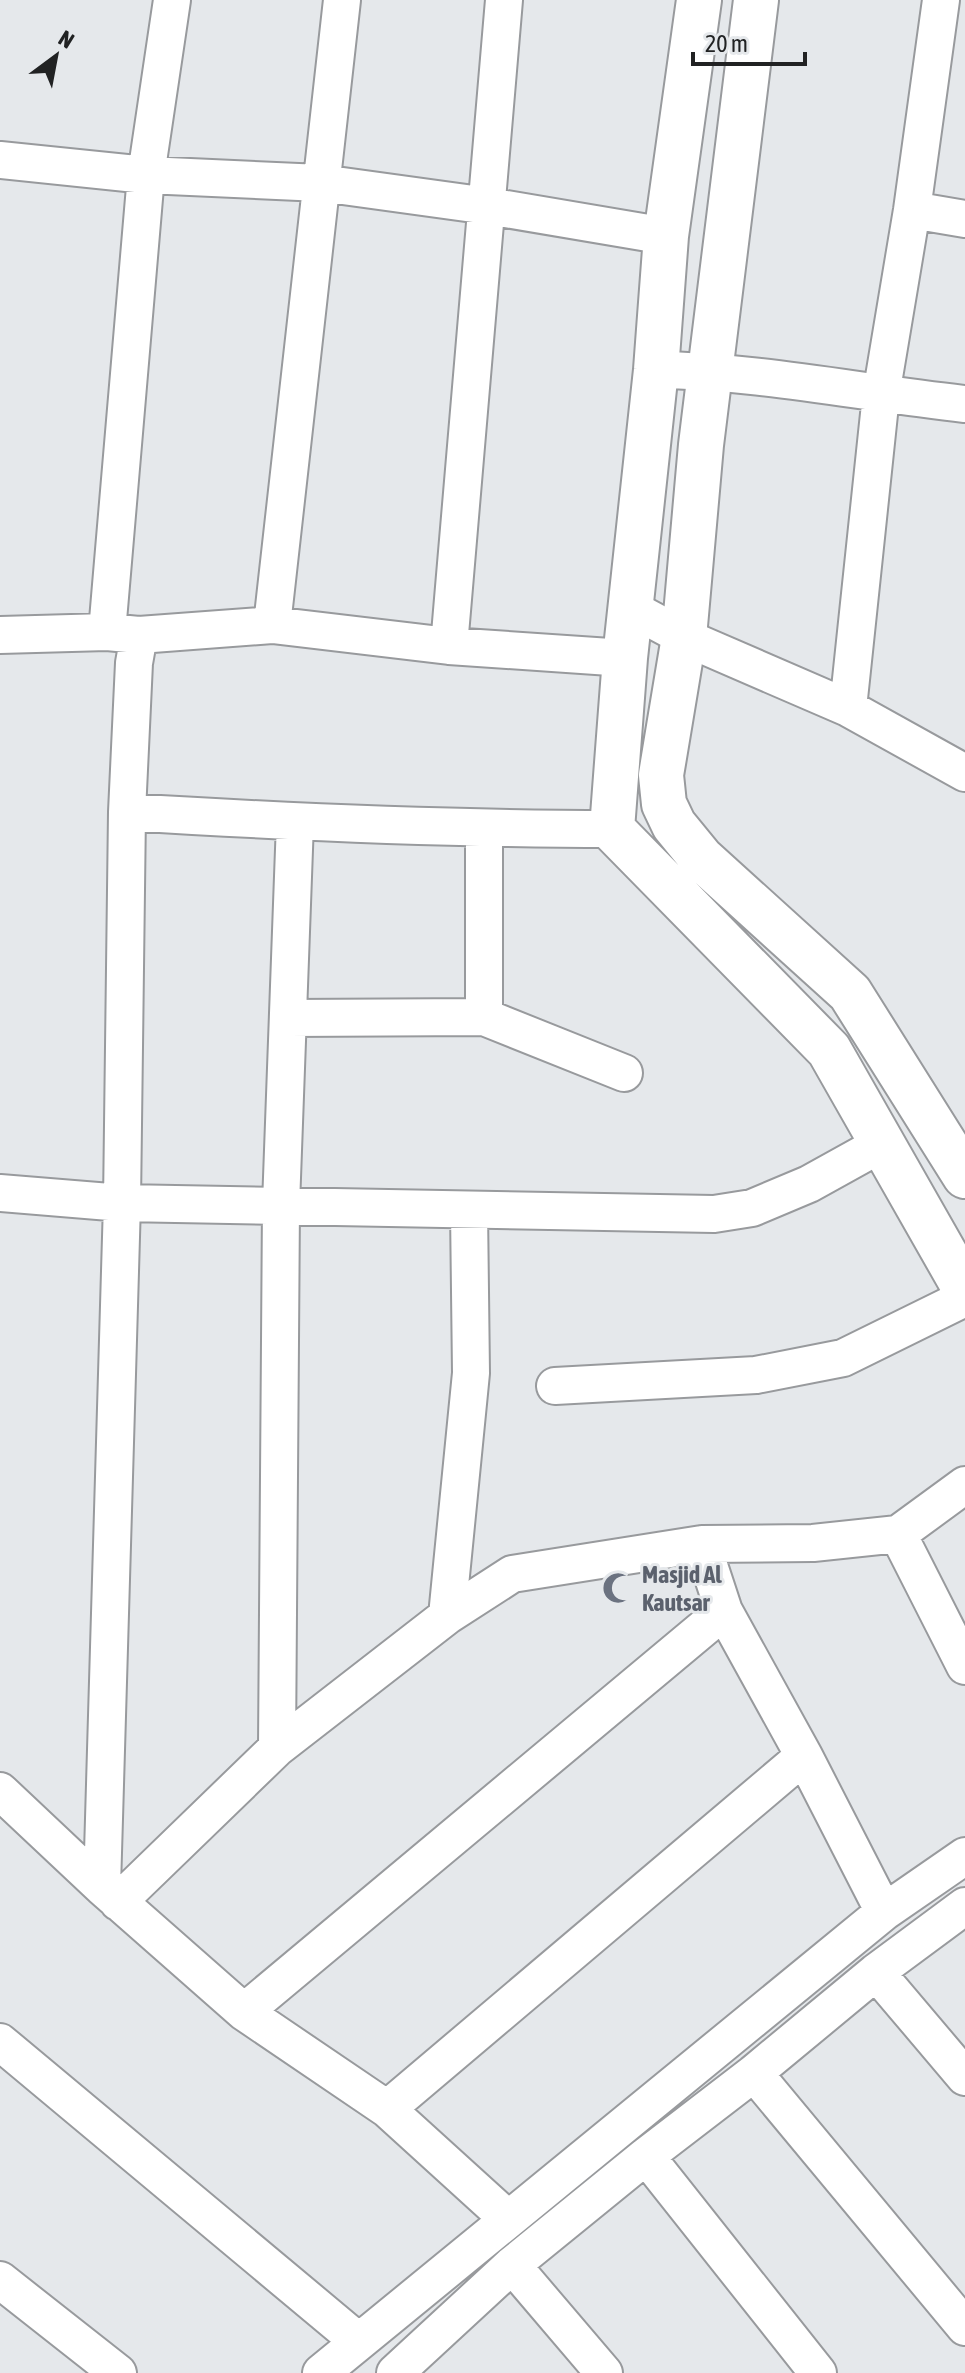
<svg xmlns="http://www.w3.org/2000/svg" width="965" height="2373" viewBox="0 0 965 2373" font-family="'Asap Condensed',sans-serif">
  <style>
    .lines { fill: none; stroke-linecap: round; stroke-linejoin: round }
    .street-casing { stroke: #989a9d; stroke-width: 40 }
    .secondary-casing { stroke: #989a9d; stroke-width: 48 }
    .street { stroke: #fff; stroke-width: 36 }
    .secondary { stroke: #fff; stroke-width: 44 }
    .labels { text-anchor: middle; dominant-baseline: central; stroke-width: 6; stroke-linejoin: round; paint-order: stroke }
    .worship-label { font-size: 24px; font-weight: bold; fill: #5b616d; stroke: #e5e8eb; text-anchor: start }
  </style>
  <rect width="100%" height="100%" fill="#e5e8eb"/>
  <g class="lines">
    <defs>
      <path id="street" d="M 0,160 L 146,175 L 321,183 L 488,206 L 666,236
        M 912,210 L 965,219
        M 656,370 C 759,371 862,393 965,404
        M 630,608 L 684,637 L 848,708 L 965,773
        M 272,625 L 342,0
        M 107,632 L 146,175 L 172,0
        M 0,635 L 107,632 L 139,635 L 272,625 L 449,646 L 625,658
        M 449,646 L 504,0
        M 848,708 L 881,395 L 912,210 L 941,0
        M 127,812 C 289,822 450,829 612,829
        M 484,1017 L 624,1073
        M 288,1018 L 484,1017 L 484,829
        M 0,1193 L 122,1203 L 714,1214 L 752,1208 L 809,1184 L 883,1143
        M 555,1386 L 756,1375 L 843,1358 L 965,1298
        M 898,1534 L 965,1666
        M 702,1544 L 724,1611 L 804,1756 L 884,1912
        M 447,1616 L 471,1373 L 469,1210
        M 277,1748 L 281,1205 L 295,822
        M 0,1791 L 102,1887 L 244,2012 L 387,2109 L 508,2219
        M 102,1887 L 122,1203 L 127,812 L 134,663 L 139,635
        M 118,1902 L 277,1748 L 447,1616 L 512,1574 L 702,1544 L 813,1543 L 898,1534 L 965,1485
        M 876,1972 L 965,2077
        M 244,2012 L 724,1611
        M 0,2042 L 358,2341
        M 754,2073 L 965,2327
        M 387,2109 L 804,1756
        M 646,2156 L 818,2373
        M 512,2265 L 604,2373
        M 0,2280 L 118,2373
        M 321,2373 L 884,1912 L 965,1856
        M 395,2373 L 512,2265 L 646,2156 L 754,2073 L 876,1972 L 965,1906"/>
      <path id="secondary" d="M 699,0 L 666,236 L 656,370 L 625,658 L 612,829 L 829,1050 L 965,1289
        M 756,0 L 701,445 L 684,637 L 661,775 L 664,804 L 674,825 L 701,858 L 850,993 L 965,1176"/>
    </defs>
    <use href="#street" class="street-casing"/>
    <use href="#secondary" class="secondary-casing"/>
    <use href="#street" class="street"/>
    <use href="#secondary" class="secondary"/>
  </g>
  <defs>
    <symbol id="mosque-bare" viewBox="-9 -9 18 18"><path d="M3.5-4.9A6 6 0 1 0 3.5 4.9A5 5 0 1 1 3.5-4.9Z" fill="#6b7280" stroke="#e5e8eb" stroke-width="2.5" paint-order="stroke"/></symbol>
  </defs>
  <g fill-rule="evenodd">
    <use href="#mosque-bare" x="596" y="1566" width="44" height="44"/>
  </g>
  <g class="labels">
    <g class="worship-label">
      <text x="642" y="1574">Masjid Al<tspan x="642" dy="28">Kautsar</tspan></text>
    </g>
  </g>
  <g transform="translate(56 56) rotate(32)" stroke="#e5e8eb" stroke-width="6" paint-order="stroke">
  <path d="M0-6L14 30L0 20L-14 30Z" fill="#212223"/>
  <text y="-12" font-size="22" font-weight="bold" text-anchor="middle" fill="#212223">N</text>
  </g>
  <path d="M693 52v12h112v-12" fill="none" stroke="#212223" stroke-width="4"/>
  <text x="705" y="52" font-size="24" fill="#212223" stroke="#e5e8eb" stroke-width="6" paint-order="stroke">20 m</text>
</svg>
